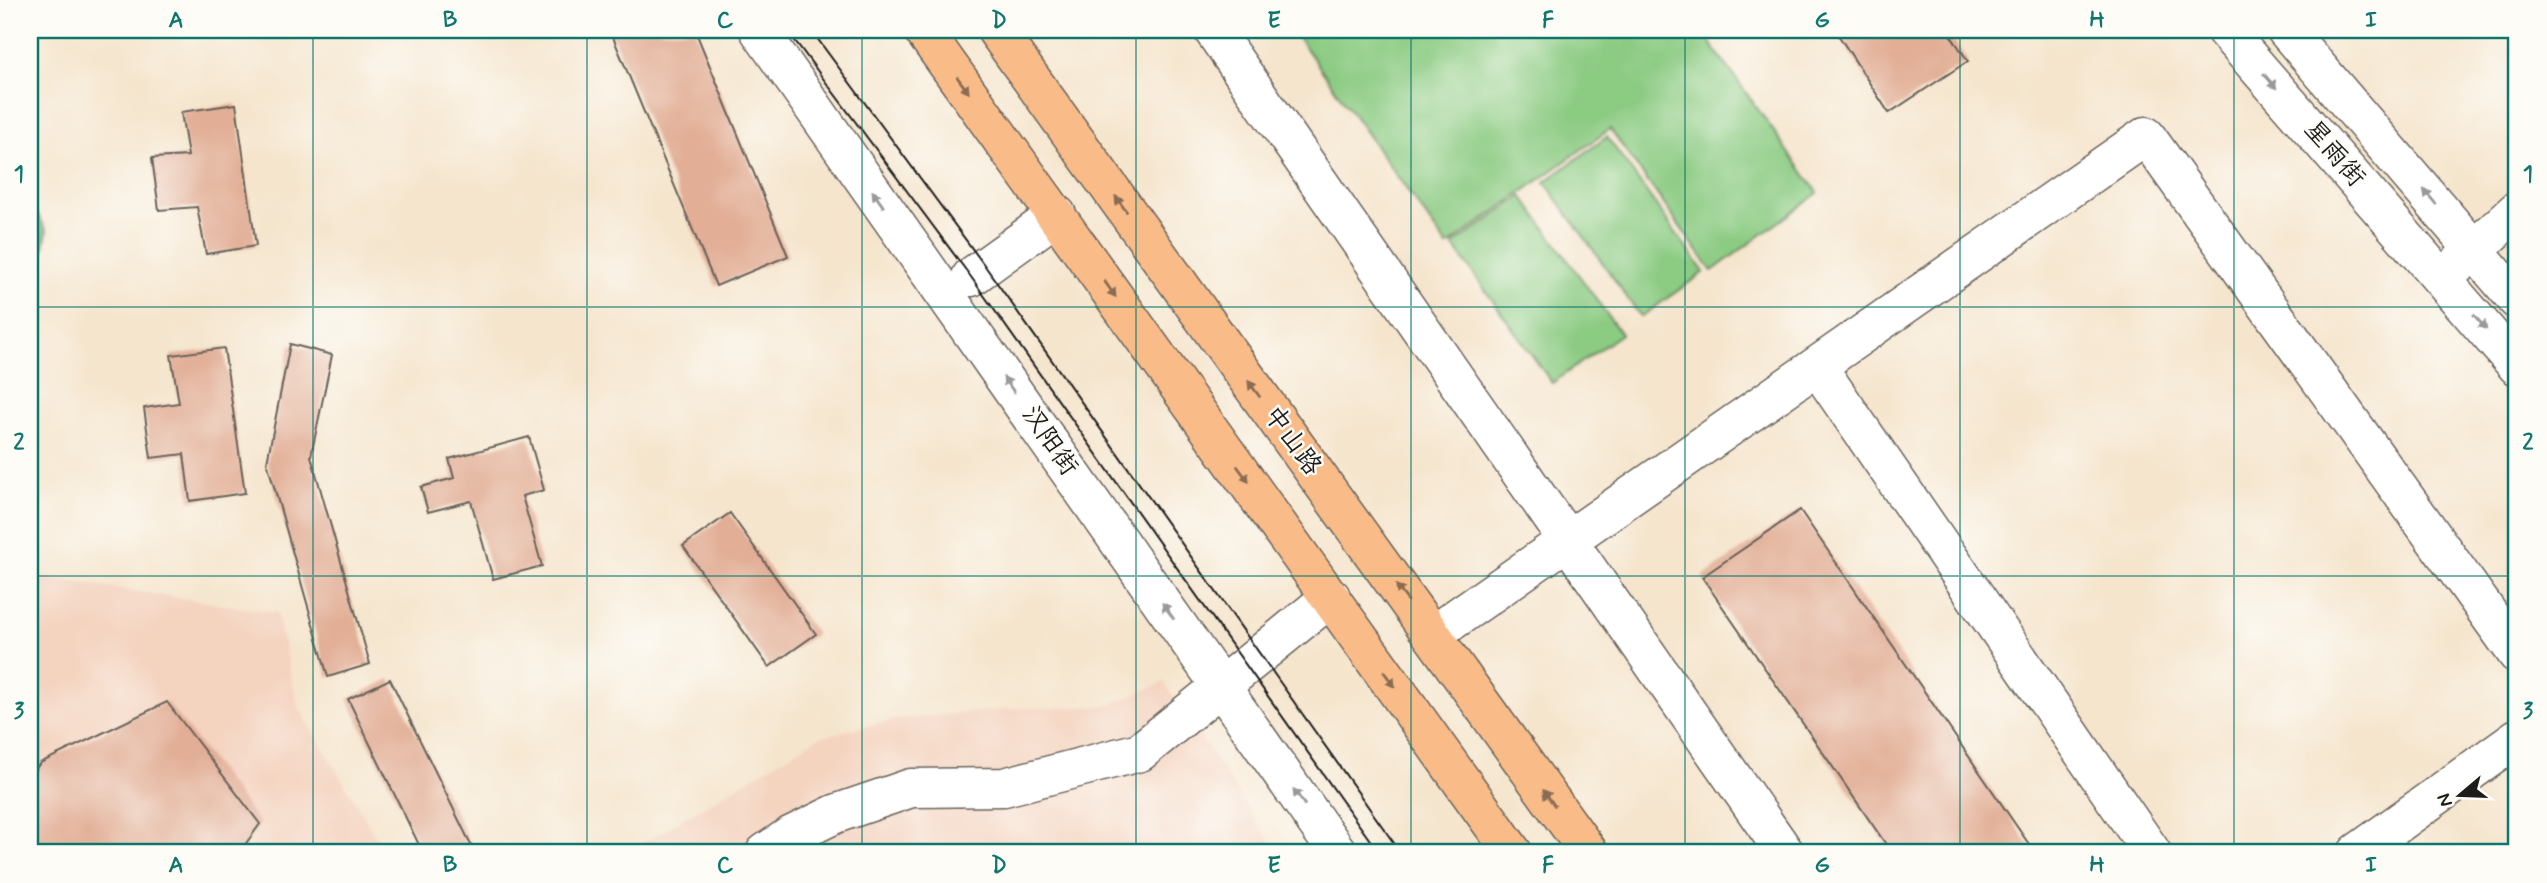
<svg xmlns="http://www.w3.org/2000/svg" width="2547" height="883" viewBox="0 0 2547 883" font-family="Mynerve,'LXGW WenKai TC',sans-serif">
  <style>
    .built { fill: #f4d3bf }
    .green { fill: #8bcb82; stroke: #54744f; stroke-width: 2 }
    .forest { fill: #70af70; stroke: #466646; stroke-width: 2 }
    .building { fill: #e2ae95 }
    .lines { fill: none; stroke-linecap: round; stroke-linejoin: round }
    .minor-casing { stroke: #68625a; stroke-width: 41 }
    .highway-casing { stroke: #68625a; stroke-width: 41 }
    .minor { stroke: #fff; stroke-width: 38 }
    .highway { stroke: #f9bc89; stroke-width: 38 }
    .tram { stroke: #1c1c1c; stroke-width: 2 }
    .oneway { fill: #999 }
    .oneway2 { fill: #8a6c52 }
    .grid { fill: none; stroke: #0f766e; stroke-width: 2; stroke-opacity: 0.55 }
    .labels { text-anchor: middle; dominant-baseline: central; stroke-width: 5; stroke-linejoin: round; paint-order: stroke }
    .street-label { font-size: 26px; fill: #1c1c1c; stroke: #fdfcf7 }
    .neatline { fill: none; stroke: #0f766e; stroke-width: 2.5 }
    .grid-label { font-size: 23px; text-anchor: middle; font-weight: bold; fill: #0f766e }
  </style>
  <rect width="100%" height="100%" fill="#fdfcf7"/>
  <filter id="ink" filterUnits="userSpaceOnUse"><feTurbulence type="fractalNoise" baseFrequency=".0143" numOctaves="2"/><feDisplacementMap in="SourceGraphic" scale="14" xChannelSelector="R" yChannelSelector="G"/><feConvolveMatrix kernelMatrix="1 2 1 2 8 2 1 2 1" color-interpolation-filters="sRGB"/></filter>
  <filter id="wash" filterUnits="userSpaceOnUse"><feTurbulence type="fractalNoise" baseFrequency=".00686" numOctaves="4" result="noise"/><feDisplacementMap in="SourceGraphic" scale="28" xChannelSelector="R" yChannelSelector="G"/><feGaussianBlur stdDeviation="1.57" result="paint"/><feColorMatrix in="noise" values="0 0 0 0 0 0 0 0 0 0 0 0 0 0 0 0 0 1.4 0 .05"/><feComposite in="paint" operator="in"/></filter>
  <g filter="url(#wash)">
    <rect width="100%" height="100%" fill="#f5e5cd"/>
    <path class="built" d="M 37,576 L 277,613 L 298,706 L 386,853 L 30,853 L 30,588 Z
      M 1164,682 L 1278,853 L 626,853 L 819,737 L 898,719 L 1009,709 L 1107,706 Z"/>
    <path class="green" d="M 1293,30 L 1701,30 L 1818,193 L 1712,271 L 1610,129 L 1447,246 Z
      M 1607,137 L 1704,272 L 1641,317 L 1545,182 Z
      M 1522,196 L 1621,334 L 1552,383 L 1453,245 Z"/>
    <path class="forest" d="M 30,201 L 47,231 L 30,321 Z"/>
    <g id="blocks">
      <path class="building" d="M 610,30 L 695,30 L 788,256 L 716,286 Z
        M 1835,30 L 1947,30 L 1968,61 L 1889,113 Z
        M 236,104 L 256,246 L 206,254 L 197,207 L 159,210 L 152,158 L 188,156 L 181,112 Z
        M 290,344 L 332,355 L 311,456 L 370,664 L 328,677 L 267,462 Z
        M 224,348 L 245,493 L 190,501 L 184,454 L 151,458 L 144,408 L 179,403 L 171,355 Z
        M 529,437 L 544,490 L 522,496 L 542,566 L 493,579 L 471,501 L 428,512 L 421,487 L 454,478 L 449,459 Z
        M 1800,510 L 2035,853 L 1892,853 L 1702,577 Z
        M 730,513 L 816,634 L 769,667 L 683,546 Z
        M 390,679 L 475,853 L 423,853 L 348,699 Z
        M 167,702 L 260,824 L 239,853 L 30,853 L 30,777 L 40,763 Z"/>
    </g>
  </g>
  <g filter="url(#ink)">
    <use href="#blocks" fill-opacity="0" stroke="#68625a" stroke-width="2"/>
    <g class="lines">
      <defs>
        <path id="minor" d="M 759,30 L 1338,853
          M 1213,30 L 1785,853
          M 2225,30 L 2517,366
          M 2286,30 L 2517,300
          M 2454,268 L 2517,210
          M 971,277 L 1057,215
          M 1817,366 L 2152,853
          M 1432,635 L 2146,136 L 2517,654
          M 765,853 L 790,836 L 835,814 L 911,788 L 1004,787 L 1140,752 L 1331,597
          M 2357,853 L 2517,738"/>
        <path id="highway" d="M 923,30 L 1513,853
          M 996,30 L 1589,853"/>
      </defs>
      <use href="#minor" class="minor-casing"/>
      <use href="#highway" class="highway-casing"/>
      <use href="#minor" class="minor"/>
      <use href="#highway" class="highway"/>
      <path class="tram" d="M 787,30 L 971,277 L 1379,853
        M 811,30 L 985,266 L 1401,853"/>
    </g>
    <defs><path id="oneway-solid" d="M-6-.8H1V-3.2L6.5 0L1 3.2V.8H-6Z" transform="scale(1.75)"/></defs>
    <g class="oneway">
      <use href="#oneway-solid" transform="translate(2270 81) rotate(49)"/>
      <use href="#oneway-solid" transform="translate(2430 197) rotate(-130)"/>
      <use href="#oneway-solid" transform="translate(878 199) rotate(-125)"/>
      <use href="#oneway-solid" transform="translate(2480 322) rotate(49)"/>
      <use href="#oneway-solid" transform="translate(1009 385) rotate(-125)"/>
      <use href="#oneway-solid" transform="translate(1168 611) rotate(-125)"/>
      <use href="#oneway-solid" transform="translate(1299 797) rotate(-125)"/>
    </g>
    <g class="oneway2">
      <use href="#oneway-solid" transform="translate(963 85) rotate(54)"/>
      <use href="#oneway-solid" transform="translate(1121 204) rotate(-126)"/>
      <use href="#oneway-solid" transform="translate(1110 289) rotate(55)"/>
      <use href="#oneway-solid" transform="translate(1254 389) rotate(-126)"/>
      <use href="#oneway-solid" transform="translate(1243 474) rotate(54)"/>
      <use href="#oneway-solid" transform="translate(1402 593) rotate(-126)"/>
      <use href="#oneway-solid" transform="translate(1389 679) rotate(54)"/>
      <use href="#oneway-solid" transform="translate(1549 798) rotate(-126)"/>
    </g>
  </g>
  <path class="grid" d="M 313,30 L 313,853M 587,30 L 587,853M 862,30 L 862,853M 1136,30 L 1136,853M 1411,30 L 1411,853M 1685,30 L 1685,853M 1960,30 L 1960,853M 2234,30 L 2234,853M 30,307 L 2517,307M 30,576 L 2517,576"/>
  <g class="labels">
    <g class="street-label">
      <text transform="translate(2334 154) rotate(49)">星雨街</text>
      <text transform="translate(1049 441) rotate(55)">汉阳街</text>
      <text transform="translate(1292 441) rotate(54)">中山路</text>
    </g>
  </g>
  <rect width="2547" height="883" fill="none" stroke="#fdfcf7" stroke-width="77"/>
  <g transform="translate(2460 795) rotate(251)" stroke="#fdfcf7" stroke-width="5" paint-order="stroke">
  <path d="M0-5L12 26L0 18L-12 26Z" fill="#1c1c1c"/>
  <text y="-10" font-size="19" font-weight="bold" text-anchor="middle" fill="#1c1c1c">N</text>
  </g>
  <rect x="38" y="38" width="2470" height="806" class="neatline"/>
  <g class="grid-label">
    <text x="176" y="27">A</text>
    <text x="450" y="27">B</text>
    <text x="725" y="27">C</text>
    <text x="999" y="27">D</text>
    <text x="1274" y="27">E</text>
    <text x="1548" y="27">F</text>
    <text x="1822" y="27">G</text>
    <text x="2097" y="27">H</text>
    <text x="2371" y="27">I</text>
    <text x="19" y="181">1</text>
    <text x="2528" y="181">1</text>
    <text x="19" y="449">2</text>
    <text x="2528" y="449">2</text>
    <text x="19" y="718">3</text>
    <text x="2528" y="718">3</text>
    <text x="176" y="872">A</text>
    <text x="450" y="872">B</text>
    <text x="725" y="872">C</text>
    <text x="999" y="872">D</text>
    <text x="1274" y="872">E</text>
    <text x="1548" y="872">F</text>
    <text x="1822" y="872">G</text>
    <text x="2097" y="872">H</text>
    <text x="2371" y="872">I</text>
  </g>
</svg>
